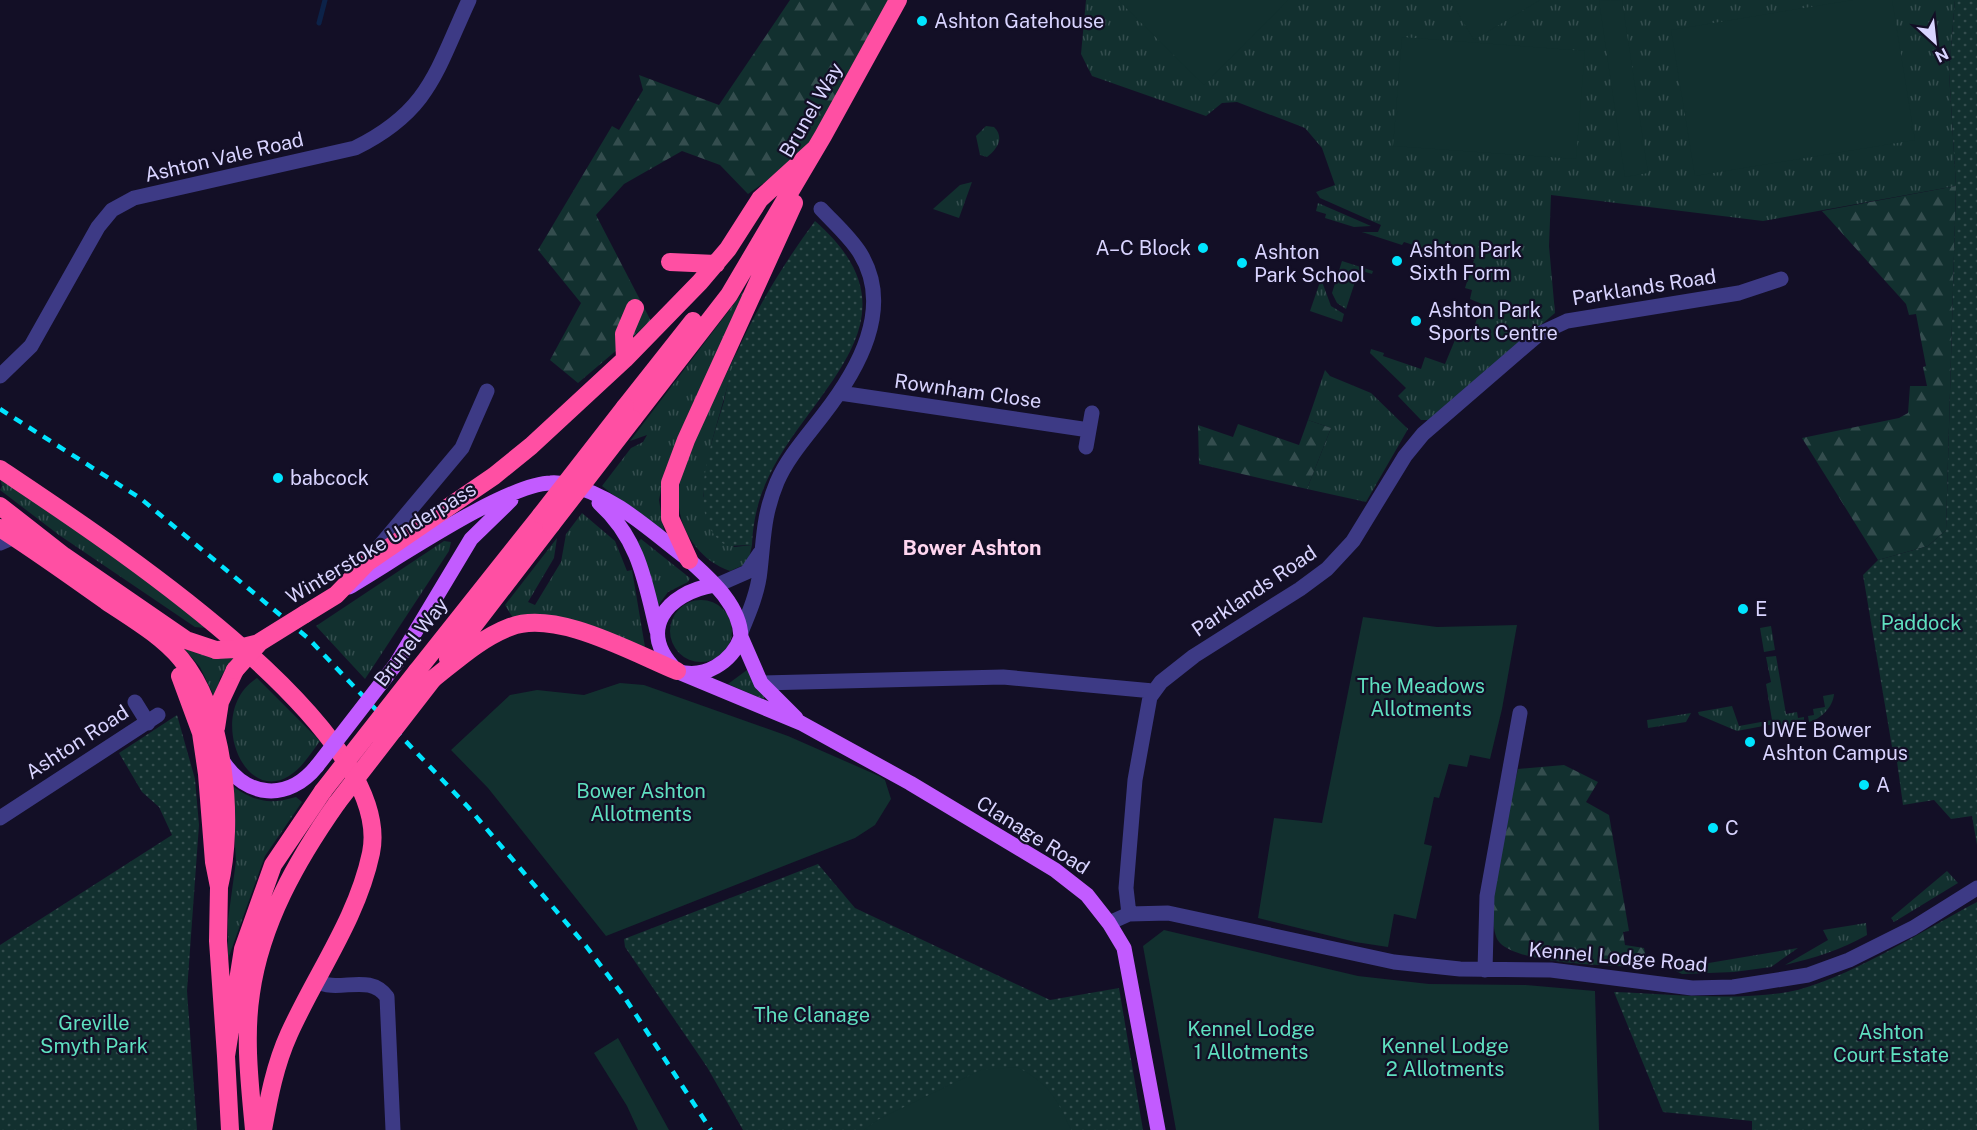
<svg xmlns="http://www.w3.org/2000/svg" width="1977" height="1130" viewBox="0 0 1977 1130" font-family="'Public Sans',sans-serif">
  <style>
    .grass { fill: url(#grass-tufts) }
    .forest { fill: url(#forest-firs) }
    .park { fill: url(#park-dots) }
    .garden { fill: #12302f }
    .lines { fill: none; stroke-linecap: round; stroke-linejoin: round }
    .stream { stroke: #0c2248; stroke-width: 5 }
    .minor { stroke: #3d3a85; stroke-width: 15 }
    .major { stroke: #c25bff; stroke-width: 15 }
    .highway { stroke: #ff4fa3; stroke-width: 18 }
    .rail { stroke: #00e5ff; stroke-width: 4.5; stroke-dasharray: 9 8; stroke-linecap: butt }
    .major-bridge { stroke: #c25bff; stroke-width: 15 }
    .highway-bridge { stroke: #ff4fa3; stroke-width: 18 }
    .poi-dot { fill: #00e5ff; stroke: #130f26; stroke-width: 2 }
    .labels { text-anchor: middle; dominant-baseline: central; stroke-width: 4.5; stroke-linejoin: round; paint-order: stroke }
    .poi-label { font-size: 20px; fill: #d9d4ff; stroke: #130f26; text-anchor: start }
    .street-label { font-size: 20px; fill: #d9d4ff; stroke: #130f26 }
    .park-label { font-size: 20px; fill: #5fe0c0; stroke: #130f26 }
    .neighbourhood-label { font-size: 21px; font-weight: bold; fill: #ffd6f0; stroke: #130f26 }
  </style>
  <defs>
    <pattern id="grass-tufts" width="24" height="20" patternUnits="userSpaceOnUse" patternTransform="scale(1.5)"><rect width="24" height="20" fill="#12302f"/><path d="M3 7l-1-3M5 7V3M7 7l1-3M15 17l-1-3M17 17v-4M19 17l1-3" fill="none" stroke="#344d4e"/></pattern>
    <pattern id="forest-firs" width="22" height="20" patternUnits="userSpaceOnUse" patternTransform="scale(1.5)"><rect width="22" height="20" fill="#12302f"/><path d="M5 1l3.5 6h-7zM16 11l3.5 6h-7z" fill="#344d4e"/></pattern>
    <pattern id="park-dots" width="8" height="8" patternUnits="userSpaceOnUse" patternTransform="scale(1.5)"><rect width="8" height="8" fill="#12302f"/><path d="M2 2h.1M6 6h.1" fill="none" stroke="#344d4e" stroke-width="1.8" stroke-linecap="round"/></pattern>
  </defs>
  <rect width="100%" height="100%" fill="#130f26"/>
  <path class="grass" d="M 1086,0 L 1955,0 L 1949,72 L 1956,186 L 1763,221 L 1551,195 L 1549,246 L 1555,313 L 1434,416 L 1428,420 L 1421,420 L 1398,396 L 1406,388 L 1370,353 L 1371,349 L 1384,353 L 1383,356 L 1421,369 L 1425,357 L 1445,364 L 1457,335 L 1470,339 L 1482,304 L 1470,299 L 1472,290 L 1465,288 L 1474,260 L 1436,248 L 1435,252 L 1404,242 L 1402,245 L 1362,232 L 1378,232 L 1381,225 L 1320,198 L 1316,192 L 1335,185 L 1322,148 L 1305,128 L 1237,102 L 1222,103 L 1206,116 L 1092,76 L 1081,54 Z
    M 986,126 L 994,127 C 1005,138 997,149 987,157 L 980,155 L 976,136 Z
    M 972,182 L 959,218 L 933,209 L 960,185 Z
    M 1318,203 L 1371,226 L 1354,227 L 1325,218 L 1326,214 L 1316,211 Z
    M 1342,261 L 1373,271 L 1372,274 L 1359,270 L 1346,309 L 1337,303 L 1332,293 Z
    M 1321,279 L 1331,306 L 1344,314 L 1342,322 L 1310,311 Z
    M 743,292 L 746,295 L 665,470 L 659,500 L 664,531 L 661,533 L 602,486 L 631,448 L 643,442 L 647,435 L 630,441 Z
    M 738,349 L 712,441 L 703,496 L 734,547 L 752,545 L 748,563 L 730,571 C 692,558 669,514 682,475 C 695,433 720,389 738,349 Z
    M 1325,370 L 1330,376 L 1371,393 L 1408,429 L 1366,502 L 1307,489 L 1331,428 L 1308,420 Z
    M 0,478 L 104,546 L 206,628 L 195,627 L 59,535 L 0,490 L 2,486 Z
    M 582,513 L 615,541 L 627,571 L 632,570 L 645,647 L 642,651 C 606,636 551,604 513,618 L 505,605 L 557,538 L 554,558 L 528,602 L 535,605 L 561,562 L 566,534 Z
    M 641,539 L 690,578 L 688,582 L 668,592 L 657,607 L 637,543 Z
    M 444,541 L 451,542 L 449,551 L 365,679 L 316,626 Z
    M670 631a31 31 0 1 1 62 0a31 31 0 1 1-62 0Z
    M 1771,626 L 1775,650 L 1764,652 L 1760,628 Z
    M 175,638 L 237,653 L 220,678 L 215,698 L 200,667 Z
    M 1776,656 L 1786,714 L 1797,712 L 1798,718 L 1804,717 L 1804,723 L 1790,727 L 1774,724 L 1737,731 L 1699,715 L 1698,712 L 1732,706 L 1739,726 L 1772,720 L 1766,684 L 1771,682 L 1766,657 Z
    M 747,670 L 764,697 L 763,699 L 728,684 Z
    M 257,678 L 320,741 C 311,753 302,768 289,776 C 242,805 206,710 257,678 Z
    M 1834,694 C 1833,707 1821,719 1809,722 L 1808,716 L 1814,715 L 1813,709 L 1825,707 L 1823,696 Z
    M 1691,713 L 1686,722 L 1648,728 L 1647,720 Z
    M 231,785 C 255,802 268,805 296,797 L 302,802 L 265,856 L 228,959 L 228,920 L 236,861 Z
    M 1947,871 L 1958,883 L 1894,922 L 1891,918 Z
    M 1866,923 L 1867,935 C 1841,950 1814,958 1785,965 L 1828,940 L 1823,930 Z
    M 1798,948 L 1771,967 L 1734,972 L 1682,974 L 1668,967 L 1684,961 L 1685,967 Z"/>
  <path class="forest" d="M 790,0 L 891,0 L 802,156 L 748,194 L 720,165 L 682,151 L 624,184 L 596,215 L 651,321 L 578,383 L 550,360 L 581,303 L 538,250 L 612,126 L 619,130 L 643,90 L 639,75 L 719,105 Z
    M 1956,186 L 1946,530 L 1928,546 L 1878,560 L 1802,438 L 1899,418 L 1908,413 L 1910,386 L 1927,386 L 1923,367 L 1926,366 L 1916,314 L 1909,315 L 1906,304 L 1822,211 Z
    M 1308,420 L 1331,428 L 1307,489 L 1199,464 L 1198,425 L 1233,437 L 1238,424 L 1299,445 Z
    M 1564,765 L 1598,782 L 1586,802 L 1609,815 L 1629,931 L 1623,932 L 1625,945 L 1644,948 L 1648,967 C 1617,966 1522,965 1500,943 C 1479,921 1511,800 1518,769 Z"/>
  <path class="park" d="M 1955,0 L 1977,0 L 1977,845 L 1972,816 L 1951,819 L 1934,800 L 1903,805 L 1895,747 L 1892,747 L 1863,575 L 1878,560 L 1928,546 L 1946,530 L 1956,186 L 1949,72 Z
    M 815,221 C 918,311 829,375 778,459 C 762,486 753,514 752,545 L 727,546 C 682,520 713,439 724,401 C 728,383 732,364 739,348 C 759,304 786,260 815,221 Z
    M 177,715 L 195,779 L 199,825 L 187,991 L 197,1130 L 0,1130 L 0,945 L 172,835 L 159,807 L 142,792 L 119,753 Z
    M 818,864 L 855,908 L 1050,1000 L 1119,988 L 1143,1130 L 743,1130 L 707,1067 L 625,947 L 624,939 Z
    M 1977,902 L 1977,1130 L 1752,1130 L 1752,1121 L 1663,1112 L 1614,992 C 1672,994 1731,1001 1788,992 C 1843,982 1925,929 1977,902 Z"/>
  <path class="garden" d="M 1118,0 L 1288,0 L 1204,85 Z
    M 1450,0 L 1540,0 L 1474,40 Z
    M 1622,0 L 1648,173 L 1625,177 L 1599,1 Z
    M 1853,0 L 1892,0 L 1915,140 L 1695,176 L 1671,30 Z
    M 1402,37 L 1585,51 L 1576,159 L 1393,146 Z
    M 1363,617 L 1437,627 L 1517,625 L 1502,709 L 1490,759 L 1470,755 L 1467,767 L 1449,764 L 1439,798 L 1434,797 L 1424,844 L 1432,846 L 1416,919 L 1394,914 L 1388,947 L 1355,942 L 1258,918 L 1274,818 L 1322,823 Z
    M 620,683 L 644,685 L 788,736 L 879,776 L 885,780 L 891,799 L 875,825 L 855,838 L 606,936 L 488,788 L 451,750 L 510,695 L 537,690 L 584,695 Z
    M 1164,930 L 1358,976 L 1429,984 L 1526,985 L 1595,991 L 1599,1130 L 1176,1130 L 1143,946 Z
    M 618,1038 L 669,1130 L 638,1130 L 627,1106 L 594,1053 Z
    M 1017,1067 C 1048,1083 1057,1098 1071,1130 L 864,1130 L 879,1119 L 981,1070 Z"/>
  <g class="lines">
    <path class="stream" d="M 319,23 L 325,0"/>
    <path class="minor" d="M 0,376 L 31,346 L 98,227 L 112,210 L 134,198 L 355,148 C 430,111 436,71 469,0
      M 840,393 L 1089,430
      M 1086,447 L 1092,413
      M 0,543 L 14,537
      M 373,554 L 462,448 L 487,391
      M 715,586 L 747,572 L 760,553
      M 741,632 C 749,613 758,592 760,571 C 764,537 763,516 777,482 C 787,458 807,436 823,415 C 858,370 894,308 860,253 C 850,237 834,223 821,209
      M 761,683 L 1003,677 L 1153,691
      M 135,702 L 148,723
      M 0,818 L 158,715
      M 1129,914 L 1126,888 L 1135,780 L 1150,697 L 1161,682 L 1194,656 L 1300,589 L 1327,569 L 1353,541 L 1405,456 L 1423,434 L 1539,334 L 1567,321 L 1739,293 L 1781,279
      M 1109,923 L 1129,914 L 1168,913 L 1394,962 L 1460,969 L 1551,970 L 1692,988 L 1733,987 L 1808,975 L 1849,960 L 1913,928 L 1977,888
      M 1485,970 L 1487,896 L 1520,713
      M 316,981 C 339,994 369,972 387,997 L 393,1130"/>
    <path class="major" d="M 599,503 C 639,539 645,581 657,631
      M 349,587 C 392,562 507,483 551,483 C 557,482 564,484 569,485 C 614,495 653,533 689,560 C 711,580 740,605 741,637 C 732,662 704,680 677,671 C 636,631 666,593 714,585
      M 741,637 L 761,683 L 796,718
      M 396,664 L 471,539 L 511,500
      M 681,673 L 801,723 L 910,783 L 1055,870 L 1087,895 L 1109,923 L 1124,948 L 1158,1130
      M 222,760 C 246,798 288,802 317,766"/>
    <path class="highway" d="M 670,262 L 716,264
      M 625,359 L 624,334 L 635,308
      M 625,407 L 693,321
      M 633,419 L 729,295 L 823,136 L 898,0
      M 0,469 C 92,531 397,727 371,853 C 357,919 316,974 289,1034 C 275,1065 269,1097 263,1130
      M 0,506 L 64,556 L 186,640 L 216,650
      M 0,528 C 36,551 71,576 106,601 C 131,618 161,635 181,659 C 225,712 235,822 219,887
      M 689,560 L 670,518 L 670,483 L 686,440 L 794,203
      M 305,614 L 336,595 L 368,562 L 494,476 L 531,446 L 625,359 L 700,282 L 728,249 L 760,199 L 815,149
      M 448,659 L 551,525
      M 417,671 L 541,515
      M 180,676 L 201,733 L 207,774 L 214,862 L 219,887 L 218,941 L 226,1056
      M 433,679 C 457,660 481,638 510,627 C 556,609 633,653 677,671
      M 216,728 L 220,702 L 235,670
      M 230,1130 L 226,1056 L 243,949 L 273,865 L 323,791
      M 254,1130 C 250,1086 244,1038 251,993 C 261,923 297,860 337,803"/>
    <path class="rail" d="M 0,409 L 140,498 L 309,639 L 468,807 L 586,946 L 625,998 L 711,1130"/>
    <path class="major-bridge" d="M 317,766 L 396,664"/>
    <path class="highway-bridge" d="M 541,515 L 625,407
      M 551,525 L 633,419
      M 216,650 L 235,649 L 259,643
      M 235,670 L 260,642 L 305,614
      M 323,791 L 417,671
      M 337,803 L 433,679"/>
  </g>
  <g class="poi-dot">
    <circle cx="922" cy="21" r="6"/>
    <circle cx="1203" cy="248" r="6"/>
    <circle cx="1397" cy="261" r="6"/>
    <circle cx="1242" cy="263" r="6"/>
    <circle cx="1416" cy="321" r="6"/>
    <circle cx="278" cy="478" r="6"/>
    <circle cx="1743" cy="609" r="6"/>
    <circle cx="1750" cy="742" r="6"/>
    <circle cx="1864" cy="785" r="6"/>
    <circle cx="1713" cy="828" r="6"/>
  </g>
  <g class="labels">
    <g class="poi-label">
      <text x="934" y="21">Ashton Gatehouse</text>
      <text x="1191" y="248" text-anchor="end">A–C Block</text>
      <text x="1409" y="250">Ashton Park<tspan x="1409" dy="23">Sixth Form</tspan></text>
      <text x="1254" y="252">Ashton<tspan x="1254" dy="23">Park School</tspan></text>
      <text x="1428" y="310">Ashton Park<tspan x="1428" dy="23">Sports Centre</tspan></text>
      <text x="290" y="478">babcock</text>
      <text x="1755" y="609">E</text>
      <text x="1762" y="730">UWE Bower<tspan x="1762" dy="23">Ashton Campus</tspan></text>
      <text x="1876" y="785">A</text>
      <text x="1725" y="828">C</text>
    </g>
    <g class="street-label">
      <text transform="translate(811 110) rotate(-60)">Brunel Way</text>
      <text transform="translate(224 157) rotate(-13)">Ashton Vale Road</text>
      <text transform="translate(1644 287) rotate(-9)">Parklands Road</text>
      <text transform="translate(968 391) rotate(8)">Rownham Close</text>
      <text transform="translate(381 543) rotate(-31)">Winterstoke Underpass</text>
      <text transform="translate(1254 591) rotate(-34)">Parklands Road</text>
      <text transform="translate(411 642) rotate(-52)">Brunel Way</text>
      <text transform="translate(77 742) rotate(-33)">Ashton Road</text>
      <text transform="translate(1033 835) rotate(32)">Clanage Road</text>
      <text transform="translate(1618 957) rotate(5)">Kennel Lodge Road</text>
    </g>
    <g class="park-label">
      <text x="1921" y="623">Paddock</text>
      <text x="1421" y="686">The Meadows<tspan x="1421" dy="23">Allotments</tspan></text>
      <text x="641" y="791">Bower Ashton<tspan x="641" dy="23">Allotments</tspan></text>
      <text x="812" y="1015">The Clanage</text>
      <text x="94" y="1023">Greville<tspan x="94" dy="23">Smyth Park</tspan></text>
      <text x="1251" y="1029">Kennel Lodge<tspan x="1251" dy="23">1 Allotments</tspan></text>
      <text x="1891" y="1032">Ashton<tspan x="1891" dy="23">Court Estate</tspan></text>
      <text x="1445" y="1046">Kennel Lodge<tspan x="1445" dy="23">2 Allotments</tspan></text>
    </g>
    <g class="neighbourhood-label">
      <text x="972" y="547">Bower Ashton</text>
    </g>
  </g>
  <g transform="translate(1935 42) rotate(153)" stroke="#130f26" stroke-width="4.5" paint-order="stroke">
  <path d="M0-4.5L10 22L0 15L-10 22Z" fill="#d9d4ff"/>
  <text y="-9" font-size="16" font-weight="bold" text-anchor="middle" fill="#d9d4ff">N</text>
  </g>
</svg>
